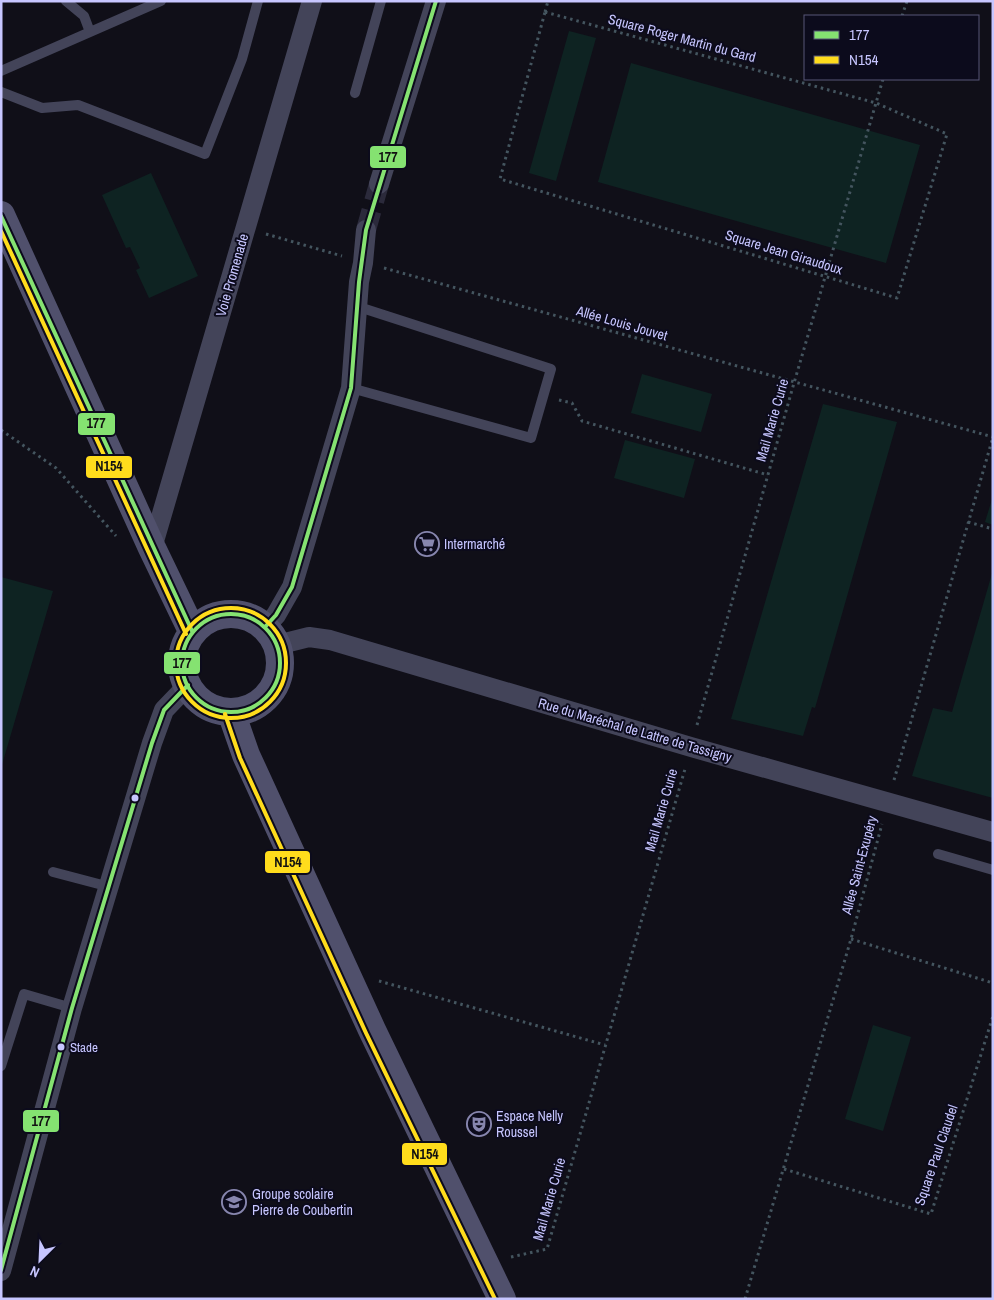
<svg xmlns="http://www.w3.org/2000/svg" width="994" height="1300" viewBox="0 0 994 1300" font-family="'Archivo Narrow',sans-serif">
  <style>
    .green { fill: #0e2322 }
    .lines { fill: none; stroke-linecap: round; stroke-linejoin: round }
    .street-tunnel { stroke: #2b2a3b; stroke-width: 20; stroke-dasharray: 20 10; stroke-linecap: butt }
    .path { stroke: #44555f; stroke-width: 3; stroke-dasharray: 2.5 4; stroke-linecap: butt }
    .lane { stroke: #434459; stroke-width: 10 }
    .street { stroke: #434459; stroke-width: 20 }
    .secondary { stroke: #50506c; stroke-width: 28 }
    .bus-1-casing { stroke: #0c0b1c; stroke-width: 8 }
    .bus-2-casing { stroke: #0c0b1c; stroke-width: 8 }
    .bus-1 { stroke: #85e271; stroke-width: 4 }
    .bus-2 { stroke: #ffdc1c; stroke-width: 4 }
    .bus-dot { fill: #c7c6ff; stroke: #0c0b1c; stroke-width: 2 }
    .labels { text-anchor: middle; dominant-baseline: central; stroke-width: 4; stroke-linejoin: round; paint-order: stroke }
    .bus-label { font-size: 13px; fill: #c7c6ff; stroke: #0c0b1c; text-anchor: start }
    .street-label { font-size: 14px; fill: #c7c6ff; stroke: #0c0b1c }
    .poi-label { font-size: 14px; fill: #c7c6ff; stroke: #0c0b1c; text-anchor: start }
    .line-badge { stroke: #0c0b1c; stroke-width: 2 }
    .pale-badge-label { font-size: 14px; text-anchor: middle; font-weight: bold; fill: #111 }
  </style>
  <rect width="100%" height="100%" fill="#100f18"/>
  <path class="green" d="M 569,31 L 596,38 L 556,181 L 529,173 Z
    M 631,63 L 920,145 L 886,263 L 598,182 Z
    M 151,173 L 198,276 L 149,298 L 136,270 L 140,268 L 130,247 L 126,248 L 102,195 Z
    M 642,374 L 712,394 L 701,432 L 631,413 Z
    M 823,404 L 897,422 L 815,708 L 812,707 L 803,736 L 731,719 Z
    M 625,440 L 695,459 L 684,498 L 614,478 Z
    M 993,496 L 993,525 L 985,522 Z
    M 993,570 L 993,798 L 912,776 L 933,708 L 952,712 Z
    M 1,577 L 53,591 L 1,768 Z
    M 873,1025 L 911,1037 L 883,1131 L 845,1119 Z"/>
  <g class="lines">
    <path class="street-tunnel" d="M 366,230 L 379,184"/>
    <path class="path" d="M 545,12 L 876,103 L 947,134 L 897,298 L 500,179 Z
      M 545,12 L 548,1
      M 902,16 L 907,1
      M 266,234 L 342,256
      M 384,268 L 993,437
      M 559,400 L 572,403 L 582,421 L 768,475
      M 1,430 L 56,468 L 116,536
      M 968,522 L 993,529
      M 697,725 L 794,383 L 883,79
      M 894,780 L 993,437
      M 851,939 L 993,983
      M 379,981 L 605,1045
      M 784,1169 L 931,1214 L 993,1016
      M 511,1257 L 547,1249 L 685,769
      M 745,1299 L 851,939 L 882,824"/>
    <path class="lane" d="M 66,1 L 84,16 L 90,32
      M 1,71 L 161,1
      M 1,92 L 42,108 L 78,105 L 205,154 L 242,59 L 258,1
      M 355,93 L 381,1
      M 351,388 L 531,438 L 551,369 L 359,307
      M 938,854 L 993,870
      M 53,872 L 110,887
      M 1,1066 L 24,994 L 72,1008"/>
    <path class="street" d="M 379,184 L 436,1
      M 152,548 L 312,1
      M 265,627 L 276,615 L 292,587 L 351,388 L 359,282 L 363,263 L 366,230
      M 277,645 L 309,637 L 330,640 L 691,747 L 993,832
      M 1,1271 L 72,1008 L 152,743 L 164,710 L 188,685"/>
    <path class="secondary" d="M 1,215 L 152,548 L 192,631
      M182 663a49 49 0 1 1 98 0a49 49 0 1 1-98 0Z
      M 231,712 L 246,755 L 372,1030 L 502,1299"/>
    <defs>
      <path id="bus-1" d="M 1,216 L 192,631
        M182 663a49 49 0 1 1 98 0a49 49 0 1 1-98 0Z
        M 265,627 L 276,615 L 292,587 L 351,388 L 359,282 L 366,230 L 436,1
        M 1,1270 L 72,1008 L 152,743 L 164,710 L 188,685"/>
      <path id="bus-2" d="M 1,231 L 186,634
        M176 663a55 55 0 1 1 110 0a55 55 0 1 1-110 0Z
        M 225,714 L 240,758 L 366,1033 L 495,1299"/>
    </defs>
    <use href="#bus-1" class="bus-1-casing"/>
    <use href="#bus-2" class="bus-2-casing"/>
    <use href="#bus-1" class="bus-1"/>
    <use href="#bus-2" class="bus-2"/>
  </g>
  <defs>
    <symbol id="supermarket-ring" viewBox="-11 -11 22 22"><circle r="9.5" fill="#0c0b1c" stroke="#8786ae" stroke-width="1.5"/><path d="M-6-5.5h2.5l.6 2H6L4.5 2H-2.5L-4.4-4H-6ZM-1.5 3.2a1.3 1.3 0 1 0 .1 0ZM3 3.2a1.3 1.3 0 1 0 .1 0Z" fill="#8786ae"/></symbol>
    <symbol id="theatre-ring" viewBox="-11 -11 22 22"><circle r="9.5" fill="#0c0b1c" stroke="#8786ae" stroke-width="1.5"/><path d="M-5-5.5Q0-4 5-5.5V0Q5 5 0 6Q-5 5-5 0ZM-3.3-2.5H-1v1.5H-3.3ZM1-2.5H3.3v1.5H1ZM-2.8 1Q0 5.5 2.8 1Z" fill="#8786ae"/></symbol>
    <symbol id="school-ring" viewBox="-11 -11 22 22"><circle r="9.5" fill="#0c0b1c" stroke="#8786ae" stroke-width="1.5"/><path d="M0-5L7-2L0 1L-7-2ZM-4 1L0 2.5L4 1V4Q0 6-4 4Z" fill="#8786ae"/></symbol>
  </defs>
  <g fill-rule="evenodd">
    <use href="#supermarket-ring" x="413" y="530" width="28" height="28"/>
    <use href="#theatre-ring" x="465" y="1110" width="28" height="28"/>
    <use href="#school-ring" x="220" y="1188" width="28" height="28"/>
  </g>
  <g class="bus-dot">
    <circle cx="135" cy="798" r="4.5"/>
    <circle cx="61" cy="1047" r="4.5"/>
  </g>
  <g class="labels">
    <g class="bus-label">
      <text x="70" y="1047">Stade</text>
    </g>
    <g class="street-label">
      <text transform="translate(682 38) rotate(15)">Square Roger Martin du Gard</text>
      <text transform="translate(784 252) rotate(17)">Square Jean Giraudoux</text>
      <text transform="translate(232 275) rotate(-74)">Voie Promenade</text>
      <text transform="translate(622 323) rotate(16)">Allée Louis Jouvet</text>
      <text transform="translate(772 420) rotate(-74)">Mail Marie Curie</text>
      <text transform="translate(635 730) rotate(16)">Rue du Maréchal de Lattre de Tassigny</text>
      <text transform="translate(661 810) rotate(-74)">Mail Marie Curie</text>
      <text transform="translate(859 865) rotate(-75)">Allée Saint-Exupéry</text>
      <text transform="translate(936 1155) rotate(-71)">Square Paul Claudel</text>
      <text transform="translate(549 1199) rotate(-74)">Mail Marie Curie</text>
    </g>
    <g class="poi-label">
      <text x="444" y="544">Intermarché</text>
      <text x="496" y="1116">Espace Nelly<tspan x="496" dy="16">Roussel</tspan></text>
      <text x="252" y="1194">Groupe scolaire<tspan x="252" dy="16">Pierre de Coubertin</tspan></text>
    </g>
  </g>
  <g class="line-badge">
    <rect x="369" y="145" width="38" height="24" rx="5" fill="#85e271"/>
    <rect x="77" y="412" width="39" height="24" rx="5" fill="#85e271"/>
    <rect x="85" y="455" width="48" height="24" rx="5" fill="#ffdc1c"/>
    <rect x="163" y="651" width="38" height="24" rx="5" fill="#85e271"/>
    <rect x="264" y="850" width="47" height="24" rx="5" fill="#ffdc1c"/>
    <rect x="22" y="1109" width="38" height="24" rx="5" fill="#85e271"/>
    <rect x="401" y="1142" width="47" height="24" rx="5" fill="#ffdc1c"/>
  </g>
  <g class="pale-badge-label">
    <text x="388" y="162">177</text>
    <text x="96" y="428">177</text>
    <text x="109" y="471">N154</text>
    <text x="182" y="668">177</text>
    <text x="288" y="867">N154</text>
    <text x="41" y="1126">177</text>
    <text x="425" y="1159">N154</text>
  </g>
  <rect width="994" height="1300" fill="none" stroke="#c7c6ff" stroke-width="5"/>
  <rect x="804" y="15" width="175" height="65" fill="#0c0b1c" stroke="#575677"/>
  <rect x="814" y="31" width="25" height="8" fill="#85e271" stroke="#575677"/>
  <text x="849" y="40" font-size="15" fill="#c7c6ff">177</text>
  <rect x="814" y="56" width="25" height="8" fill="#ffdc1c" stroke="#575677"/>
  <text x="849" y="65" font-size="15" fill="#c7c6ff">N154</text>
  <g transform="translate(40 1260) rotate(204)" stroke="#0c0b1c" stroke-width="4" paint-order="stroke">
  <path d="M0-4L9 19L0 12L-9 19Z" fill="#c7c6ff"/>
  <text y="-8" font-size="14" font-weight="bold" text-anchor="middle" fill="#c7c6ff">N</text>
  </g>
</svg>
